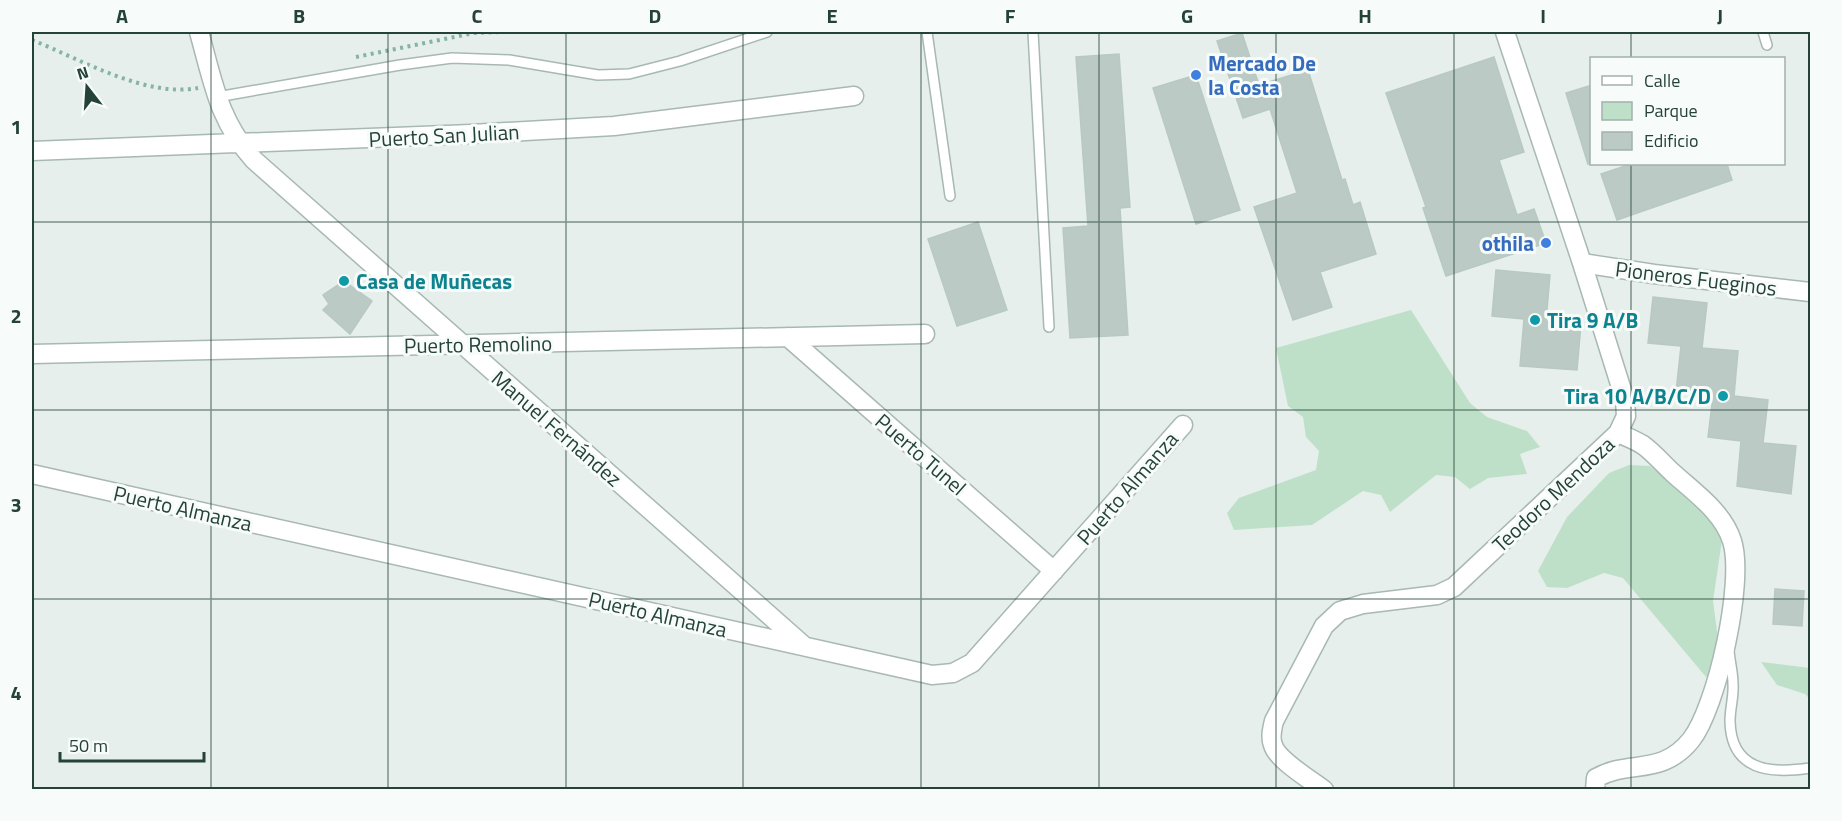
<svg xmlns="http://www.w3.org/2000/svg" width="1842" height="821" viewBox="0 0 1842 821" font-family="'Titillium Web',sans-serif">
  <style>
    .green { fill: #bfe0c8 }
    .building { fill: #bbcac4; stroke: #b8c9c2; stroke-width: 1.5 }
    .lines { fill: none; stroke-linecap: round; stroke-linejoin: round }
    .lane-casing { stroke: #a8b8b2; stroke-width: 12 }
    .street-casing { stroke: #a8b8b2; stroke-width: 21 }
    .path { stroke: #86b3a5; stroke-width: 4; stroke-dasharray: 3 4.5; stroke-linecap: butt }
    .lane { stroke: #fff; stroke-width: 9 }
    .street { stroke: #fff; stroke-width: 18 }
    .grid { fill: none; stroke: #24423a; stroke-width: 1.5; stroke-opacity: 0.55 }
    .shop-dot { fill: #3f7fe0; stroke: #f7fbf9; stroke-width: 2 }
    .culture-dot { fill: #0f9aa8; stroke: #f7fbf9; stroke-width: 2 }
    .labels { text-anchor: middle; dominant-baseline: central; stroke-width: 6; stroke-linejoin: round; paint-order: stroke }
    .shop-label { font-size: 21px; font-weight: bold; fill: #366cbe; stroke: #f7fbf9; text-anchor: start }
    .street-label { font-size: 21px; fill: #24423a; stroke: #f7fbf9 }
    .culture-label { font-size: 21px; font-weight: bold; fill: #0d838f; stroke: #f7fbf9; text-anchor: start }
    .neatline { fill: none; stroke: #24423a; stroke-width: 2 }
    .grid-label { font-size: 20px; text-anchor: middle; font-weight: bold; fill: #24423a }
  </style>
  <rect width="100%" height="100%" fill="#e6efeb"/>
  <path class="green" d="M 1411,310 L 1470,403 L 1487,417 L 1527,431 L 1540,447 L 1520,454 L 1527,474 L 1488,478 L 1470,489 L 1455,477 L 1436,475 L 1390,512 L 1381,495 L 1363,491 L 1312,525 L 1234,530 L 1227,513 L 1239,498 L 1316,470 L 1319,451 L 1306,437 L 1303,417 L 1288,406 L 1276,348 Z
    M 1629,465 L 1650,466 L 1716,520 L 1722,540 L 1713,601 L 1721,662 L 1706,677 L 1623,578 L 1604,573 L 1567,588 L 1547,587 L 1538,571 L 1567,517 L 1609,473 Z
    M 1761,662 L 1810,668 L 1810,699 L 1805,694 L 1777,685 Z"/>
  <path class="building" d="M 1242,33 L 1259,85 L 1308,70 L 1342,180 L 1345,179 L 1353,205 L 1360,202 L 1376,254 L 1320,272 L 1332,307 L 1293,320 L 1254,207 L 1297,193 L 1270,109 L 1243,118 L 1217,41 Z
    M 1119,54 L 1130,207 L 1120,208 L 1128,335 L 1070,338 L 1063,228 L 1088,226 L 1076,57 Z
    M 1494,57 L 1524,152 L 1499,160 L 1517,215 L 1534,209 L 1546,243 L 1446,276 L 1423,208 L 1426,207 L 1386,93 Z
    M 1196,75 L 1240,210 L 1196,224 L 1153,88 Z
    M 1592,85 L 1592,163 L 1588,164 L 1566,93 Z
    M 1631,164 L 1727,164 L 1732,180 L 1617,220 L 1601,174 Z
    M 978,222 L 1007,310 L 957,326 L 928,239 Z
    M 1496,270 L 1550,275 L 1546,321 L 1581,324 L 1577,370 L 1520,366 L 1524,319 L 1492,316 Z
    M 344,281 L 372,301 L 350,334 L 323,310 L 329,304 L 323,295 Z
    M 1653,297 L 1707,303 L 1702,348 L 1738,351 L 1734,396 L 1768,400 L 1763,443 L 1796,446 L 1791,494 L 1737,486 L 1741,441 L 1708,437 L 1713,396 L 1676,392 L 1681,346 L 1648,343 Z
    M 1775,589 L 1804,591 L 1802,626 L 1773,624 Z"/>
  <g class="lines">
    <defs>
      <path id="lane" d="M 927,32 L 950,196
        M 1033,32 L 1049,327
        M 1763,32 L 1767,45
        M 217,97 L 400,65 L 452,58 L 509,60 L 598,75 L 629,74 L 680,61 L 767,32
        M 1729,651 C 1730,662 1733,673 1733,684 C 1734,696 1730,708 1730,721 C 1731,771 1770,774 1810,768"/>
      <path id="street" d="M 199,32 C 213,81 218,120 254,160 L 803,645
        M 32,151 L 471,134 L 614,126 L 854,96
        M 1582,263 L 1654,274 L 1810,292
        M 788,337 L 1054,571
        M 32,354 L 925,334
        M 32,474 L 932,675 L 953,673 L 972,663 L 1183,425
        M 1324,790 C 1311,780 1277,760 1273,745 C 1270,738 1272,729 1274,721 L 1324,626 L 1340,611 L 1363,604 L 1437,595 L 1454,587 L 1618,433 L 1626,416 L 1625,400 L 1582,263 L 1505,32
        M 1595,790 L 1596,778 C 1630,759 1661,777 1691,740 C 1717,707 1745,581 1732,541 C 1723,512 1695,493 1673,473 C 1663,464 1654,453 1643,445 C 1635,440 1627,437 1618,433"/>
    </defs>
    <use href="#lane" class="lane-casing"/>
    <use href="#street" class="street-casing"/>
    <path class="path" d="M 32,40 C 80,59 146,98 198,88
      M 356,57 L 474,33 L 500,32"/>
    <use href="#lane" class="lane"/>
    <use href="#street" class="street"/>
  </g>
  <path class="grid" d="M 211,32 L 211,790M 388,32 L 388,790M 566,32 L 566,790M 743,32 L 743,790M 921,32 L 921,790M 1099,32 L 1099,790M 1276,32 L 1276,790M 1454,32 L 1454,790M 1631,32 L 1631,58M 1631,164 L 1631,790M 32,222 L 1810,222M 32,410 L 1810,410M 32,599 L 1810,599"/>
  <g class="shop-dot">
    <circle cx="1196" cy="75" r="6"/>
    <circle cx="1546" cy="243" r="6"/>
  </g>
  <g class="culture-dot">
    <circle cx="344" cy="281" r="6"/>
    <circle cx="1535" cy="320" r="6"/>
    <circle cx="1723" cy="396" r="6"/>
  </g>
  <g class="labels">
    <g class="shop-label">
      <text x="1208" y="63">Mercado De<tspan x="1208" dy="24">la Costa</tspan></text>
      <text x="1534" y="243" text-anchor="end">othila</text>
    </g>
    <g class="street-label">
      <text transform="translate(444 135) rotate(-3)">Puerto San Julian</text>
      <text transform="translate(1696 278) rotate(7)">Pioneros Fueginos</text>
      <text transform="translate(478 344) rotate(-1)">Puerto Remolino</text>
      <text transform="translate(557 428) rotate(41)">Manuel Fernández</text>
      <text transform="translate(921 454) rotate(41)">Puerto Tunel</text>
      <text transform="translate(1127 488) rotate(-49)">Puerto Almanza</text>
      <text transform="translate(1553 494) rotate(-43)">Teodoro Mendoza</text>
      <text transform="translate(183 508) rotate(13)">Puerto Almanza</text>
      <text transform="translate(658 614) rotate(13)">Puerto Almanza</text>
    </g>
    <g class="culture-label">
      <text x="356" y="281">Casa de Muñecas</text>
      <text x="1547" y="320">Tira 9 A/B</text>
      <text x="1711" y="396" text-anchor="end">Tira 10 A/B/C/D</text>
    </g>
  </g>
  <rect width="1842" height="821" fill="none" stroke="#f7fbf9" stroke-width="66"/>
  <rect x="1590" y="57" width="195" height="108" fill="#f7fbf9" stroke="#a3b1ad" stroke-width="1.5"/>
  <rect x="1602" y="76" width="30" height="9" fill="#ffffff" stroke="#a3b1ad" stroke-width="1.5"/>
  <text x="1644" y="87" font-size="18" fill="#24423a">Calle</text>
  <rect x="1602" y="102" width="30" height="18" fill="#bfe0c8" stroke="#a3b1ad" stroke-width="1.5"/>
  <text x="1644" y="117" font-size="18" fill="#24423a">Parque</text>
  <rect x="1602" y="132" width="30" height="18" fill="#bbcac4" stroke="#a3b1ad" stroke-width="1.5"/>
  <text x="1644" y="147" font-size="18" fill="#24423a">Edificio</text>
  <g transform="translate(87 87) rotate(343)" stroke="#f7fbf9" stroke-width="4.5" paint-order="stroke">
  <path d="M0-4.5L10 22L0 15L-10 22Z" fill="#24423a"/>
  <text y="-9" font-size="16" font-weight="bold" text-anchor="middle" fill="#24423a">N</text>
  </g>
  <path d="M60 752v9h144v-9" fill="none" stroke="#24423a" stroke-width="3"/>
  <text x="69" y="752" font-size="18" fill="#24423a" stroke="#f7fbf9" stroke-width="4.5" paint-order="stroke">50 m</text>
  <rect x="33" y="33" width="1776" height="755" class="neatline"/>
  <g class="grid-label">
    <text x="122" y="23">A</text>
    <text x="299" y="23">B</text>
    <text x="477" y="23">C</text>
    <text x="655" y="23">D</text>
    <text x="832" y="23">E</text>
    <text x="1010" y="23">F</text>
    <text x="1187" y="23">G</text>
    <text x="1365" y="23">H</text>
    <text x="1543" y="23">I</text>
    <text x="1720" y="23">J</text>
    <text x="16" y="134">1</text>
    <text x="16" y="323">2</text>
    <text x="16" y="512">3</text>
    <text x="16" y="700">4</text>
  </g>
</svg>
